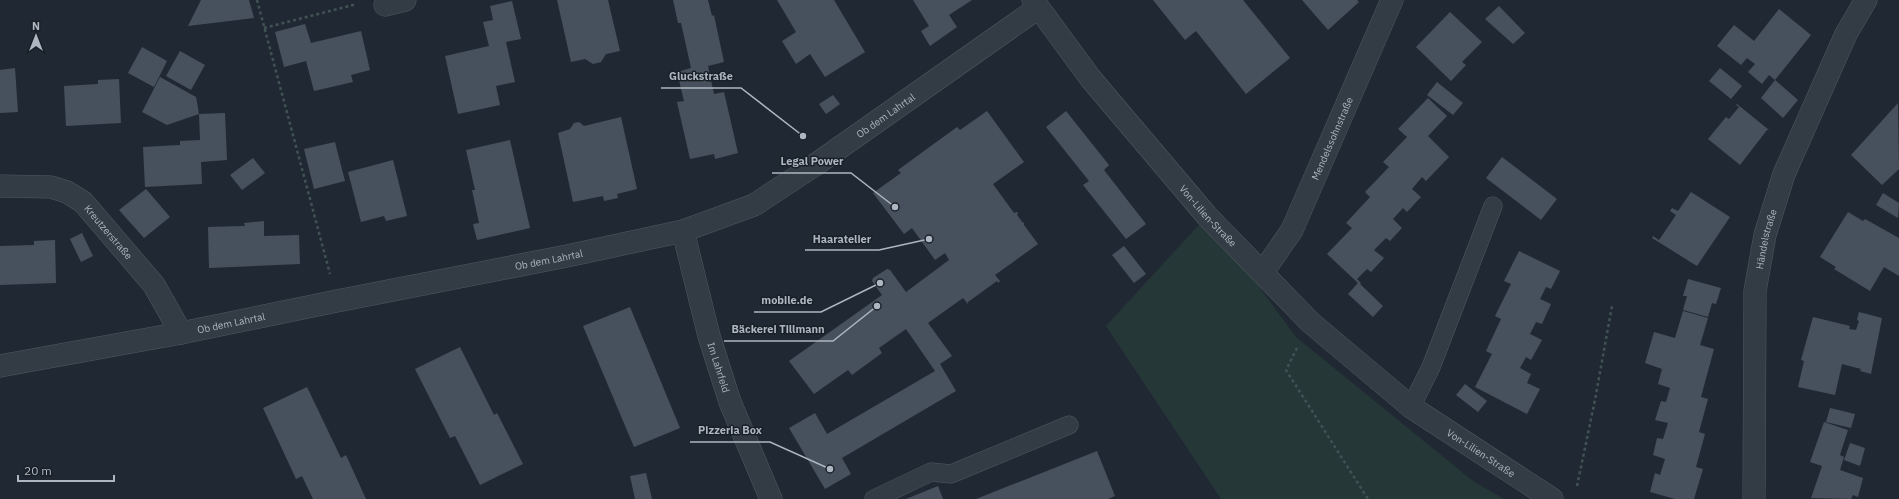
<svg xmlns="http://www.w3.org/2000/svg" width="1899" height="499" viewBox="0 0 1899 499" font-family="'IBM Plex Sans',sans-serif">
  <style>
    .green { fill: #253736 }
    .building { fill: #47515d }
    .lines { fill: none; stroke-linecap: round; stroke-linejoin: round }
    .service-casing { stroke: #515962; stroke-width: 19 }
    .minor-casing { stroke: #515962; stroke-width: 23 }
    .path { stroke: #415254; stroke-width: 2.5; stroke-dasharray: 3 3; stroke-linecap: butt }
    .service { stroke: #333b44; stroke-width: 18 }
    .minor { stroke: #333b44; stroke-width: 22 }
    .labels { text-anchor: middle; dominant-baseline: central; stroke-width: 3; stroke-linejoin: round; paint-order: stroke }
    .street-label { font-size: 10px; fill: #adb6c1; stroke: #192028 }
    .leader { fill: none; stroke: #adb6c1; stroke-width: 1.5 }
    .callout-dot { fill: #adb6c1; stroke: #192028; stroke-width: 1.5 }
    .callout-label { font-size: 11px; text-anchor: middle; font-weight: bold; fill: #adb6c1; stroke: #192028; stroke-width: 3; stroke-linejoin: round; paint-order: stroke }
  </style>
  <rect width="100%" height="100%" fill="#202933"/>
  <path class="green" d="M 1207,216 L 1296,337 L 1473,481 L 1504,499 L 1221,499 L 1106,326 Z"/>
  <path class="building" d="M 201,0 L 249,0 L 254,18 L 188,26 Z
    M 557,0 L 608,0 L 620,51 L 606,54 L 601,62 L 593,64 L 585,59 L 571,62 Z
    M 673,0 L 708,0 L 712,16 L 714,15 L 724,62 L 708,66 L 714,94 L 724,92 L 738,153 L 715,159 L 714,154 L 690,159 L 677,102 L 684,101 L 677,72 L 691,68 L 681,23 L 678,23 Z
    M 777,0 L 834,0 L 865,52 L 825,77 L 810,54 L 796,64 L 782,41 L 796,32 Z
    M 913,0 L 972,0 L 949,15 L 957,27 L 930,46 L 921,31 L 929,26 Z
    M 1153,0 L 1243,0 L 1290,58 L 1246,94 L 1196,31 L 1185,40 Z
    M 1302,0 L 1357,0 L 1359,2 L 1328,30 Z
    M 512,1 L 521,39 L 506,42 L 515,82 L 496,86 L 500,105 L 458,114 L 445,56 L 489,46 L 483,22 L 493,20 L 490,6 Z
    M 1499,6 L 1525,33 L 1513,44 L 1485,19 Z
    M 1779,9 L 1811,35 L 1775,80 L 1769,75 L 1762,84 L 1748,72 L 1755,64 L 1747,58 L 1741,65 L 1717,46 L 1734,25 L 1754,41 Z
    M 1450,12 L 1482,42 L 1462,62 L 1466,65 L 1451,81 L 1416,47 Z
    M 305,24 L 311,43 L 361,31 L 370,70 L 351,75 L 353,82 L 314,91 L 306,61 L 284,67 L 275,32 Z
    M 142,47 L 167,61 L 154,87 L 128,73 Z
    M 180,51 L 205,65 L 191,90 L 166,76 Z
    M 15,68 L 18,112 L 0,113 L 0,70 Z
    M 1720,68 L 1742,86 L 1731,99 L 1709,81 Z
    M 160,77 L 196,97 L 199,114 L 167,125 L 142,112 Z
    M 119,79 L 121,123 L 66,126 L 64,86 L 98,84 L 98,80 Z
    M 1775,80 L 1798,100 L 1783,118 L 1761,98 Z
    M 1437,82 L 1463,103 L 1453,115 L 1427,95 Z
    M 833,95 L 840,104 L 826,114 L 819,104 Z
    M 1428,98 L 1447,116 L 1428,136 L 1449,157 L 1426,181 L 1422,177 L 1412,189 L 1421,197 L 1407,212 L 1403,208 L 1393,219 L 1402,228 L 1390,241 L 1386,238 L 1374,250 L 1384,258 L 1371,272 L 1367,269 L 1357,279 L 1361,283 L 1360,284 L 1383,306 L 1373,317 L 1348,294 L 1358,283 L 1327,254 L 1352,228 L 1346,223 L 1370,197 L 1365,192 L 1389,167 L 1383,162 L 1407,137 L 1398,129 Z
    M 1898,103 L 1899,169 L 1882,185 L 1851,155 Z
    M 1737,104 L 1769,130 L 1767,130 L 1740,165 L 1708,139 L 1726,117 L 1729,119 L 1739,107 L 1736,105 Z
    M 987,111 L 1024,162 L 993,184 L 1014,213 L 1017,212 L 1018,213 L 1017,215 L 1023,223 L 1024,222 L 1024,225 L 1038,244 L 995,275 L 1000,281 L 998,283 L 997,281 L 968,302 L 968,304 L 963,298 L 928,323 L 952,356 L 940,364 L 956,391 L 842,458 L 851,474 L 825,489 L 789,428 L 815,413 L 827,434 L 935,371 L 906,329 L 879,348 L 882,353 L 852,375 L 848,370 L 814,394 L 789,361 L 882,295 L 872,281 L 873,278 L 887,269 L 890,270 L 906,292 L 949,260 L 945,253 L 935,260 L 912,228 L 904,234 L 873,193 L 901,173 L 898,170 L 957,127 L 960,130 Z
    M 1066,111 L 1109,165 L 1104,170 L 1146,224 L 1126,239 L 1083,185 L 1089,181 L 1046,127 Z
    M 225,113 L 227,160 L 201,162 L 202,184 L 145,187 L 143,147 L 180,145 L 180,141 L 200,140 L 199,114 Z
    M 621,117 L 637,189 L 617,194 L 618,198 L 604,201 L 603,196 L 573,202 L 558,133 L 570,129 L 574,123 L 579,122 L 584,126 Z
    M 510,140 L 530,228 L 477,240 L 473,224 L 479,223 L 472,190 L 475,190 L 466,150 Z
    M 335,142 L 345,181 L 314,189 L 304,149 Z
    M 1502,157 L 1557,199 L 1541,220 L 1486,178 Z
    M 253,158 L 265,173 L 242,190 L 230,175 Z
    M 393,160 L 407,216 L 386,221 L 384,216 L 361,222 L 348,172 Z
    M 146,189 L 170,217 L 144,238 L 119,210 Z
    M 1691,192 L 1730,217 L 1697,266 L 1652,238 L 1653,236 L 1659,240 L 1676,215 L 1670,211 L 1672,208 L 1678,211 Z
    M 1883,193 L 1899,203 L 1898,218 L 1876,205 Z
    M 1848,212 L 1863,221 L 1865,219 L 1899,238 L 1899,276 L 1884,267 L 1870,291 L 1834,269 L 1836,267 L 1820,257 Z
    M 264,221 L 264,236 L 299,235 L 300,264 L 209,268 L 208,227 L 245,226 L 244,223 Z
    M 82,233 L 93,256 L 81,262 L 70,239 Z
    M 55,240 L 56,283 L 0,285 L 0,246 L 34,245 L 34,241 Z
    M 1124,246 L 1146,274 L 1134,283 L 1112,255 Z
    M 1519,251 L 1560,271 L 1551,289 L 1546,287 L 1540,299 L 1551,304 L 1542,324 L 1536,322 L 1530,334 L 1542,340 L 1531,360 L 1526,357 L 1520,368 L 1531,374 L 1527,383 L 1540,389 L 1527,414 L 1475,387 L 1492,354 L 1486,351 L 1501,319 L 1495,316 L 1511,284 L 1504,281 Z
    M 1688,279 L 1721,288 L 1716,304 L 1712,303 L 1708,317 L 1683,310 L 1687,296 L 1683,296 Z
    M 630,307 L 680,428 L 634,447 L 583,326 Z
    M 1683,311 L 1708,318 L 1700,345 L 1714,349 L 1701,397 L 1708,399 L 1699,432 L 1705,434 L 1696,467 L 1703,469 L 1694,499 L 1675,499 L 1650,492 L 1655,473 L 1660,475 L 1665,459 L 1653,455 L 1657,438 L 1663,439 L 1668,423 L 1655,420 L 1661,401 L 1666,402 L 1670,388 L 1658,384 L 1662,369 L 1645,363 L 1654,332 L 1675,338 Z
    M 1859,312 L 1882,318 L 1871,374 L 1860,371 L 1861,369 L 1842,364 L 1835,395 L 1798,387 L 1804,361 L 1801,360 L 1813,317 L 1850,326 L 1849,329 L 1856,330 L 1859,321 L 1857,320 Z
    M 460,347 L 494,415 L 497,413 L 523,464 L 480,485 L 455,436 L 450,438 L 415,369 Z
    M 1465,384 L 1487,401 L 1478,412 L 1456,395 Z
    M 307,387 L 341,458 L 346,455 L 366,499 L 313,499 L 302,476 L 296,479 L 263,408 Z
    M 1830,408 L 1855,414 L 1851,428 L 1826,422 Z
    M 1824,422 L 1848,430 L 1840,455 L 1844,457 L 1840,470 L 1863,478 L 1858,497 L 1853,495 L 1851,499 L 1811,498 L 1822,466 L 1810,462 Z
    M 1850,443 L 1865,448 L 1860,466 L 1844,460 Z
    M 1097,451 L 1115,496 L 1108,499 L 976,499 Z
    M 646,473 L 652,499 L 635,499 L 630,476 Z
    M 938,486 L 943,499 L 906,499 Z"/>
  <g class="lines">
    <defs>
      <path id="service" d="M 1411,407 L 1431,367 L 1493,206
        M 874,499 L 931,472 L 951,474 L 1069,425"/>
      <g id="minor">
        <path id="s1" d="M 1033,0 L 1091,79 L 1207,216 L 1310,322 L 1411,407 L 1552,499"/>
        <path d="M 385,5 L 405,0"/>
        <path id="s2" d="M 0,186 L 51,187 L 67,192 L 83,202 L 154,285 L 181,333"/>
        <path id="s3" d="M 683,231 L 709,336 L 730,402 L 771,499"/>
        <path id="s4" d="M 1263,272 L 1292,230 L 1392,0"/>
        <path id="s5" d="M 0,366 L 181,333 L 337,301 L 567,256 L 683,231 L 754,205 L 815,165 L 1038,8"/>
        <path id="s6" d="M 1754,499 L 1755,291 L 1765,235 L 1784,174 L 1846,34 L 1866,0"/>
      </g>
    </defs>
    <use href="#service" class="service-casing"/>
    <use href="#minor" class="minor-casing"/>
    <path class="path" d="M 257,0 L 330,274
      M 264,28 L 357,4
      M 1297,348 L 1286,370 L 1368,499
      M 1577,486 L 1595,400 L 1612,306"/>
    <use href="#service" class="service"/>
    <use href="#minor" class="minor"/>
  </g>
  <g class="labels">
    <g class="street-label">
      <text stroke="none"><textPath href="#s5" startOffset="931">Ob dem Lahrtal</textPath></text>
      <text stroke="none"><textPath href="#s4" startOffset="151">Mendelssohnstraße</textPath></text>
      <text stroke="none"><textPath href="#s1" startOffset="278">Von-Lilien-Straße</textPath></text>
      <text stroke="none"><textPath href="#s2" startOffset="126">Kreutzerstraße</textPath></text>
      <text stroke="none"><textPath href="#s6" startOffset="261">Händelstraße</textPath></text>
      <text stroke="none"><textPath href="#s5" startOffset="559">Ob dem Lahrtal</textPath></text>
      <text stroke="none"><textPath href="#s5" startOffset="235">Ob dem Lahrtal</textPath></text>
      <text stroke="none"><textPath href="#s3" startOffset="141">Im Lahrfeld</textPath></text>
      <text stroke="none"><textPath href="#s1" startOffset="641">Von-Lilien-Straße</textPath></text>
    </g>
  </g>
  <path class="leader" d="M803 136L741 88H661M895 207L851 173H772M929 239L879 250H805M880 283L821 312H754M877 306L833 341H724M830 469L770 442H690"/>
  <g class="callout-dot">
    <circle cx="803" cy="136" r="4"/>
    <circle cx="895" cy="207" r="4"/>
    <circle cx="929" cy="239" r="4"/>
    <circle cx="880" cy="283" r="4"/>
    <circle cx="877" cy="306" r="4"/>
    <circle cx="830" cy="469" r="4"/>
  </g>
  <g class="callout-label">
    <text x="701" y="80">Gluckstraße</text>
    <text x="812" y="165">Legal Power</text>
    <text x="842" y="243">Haaratelier</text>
    <text x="787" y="304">mobile.de</text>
    <text x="778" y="333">Bäckerei Tillmann</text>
    <text x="730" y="434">Pizzeria Box</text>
  </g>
  <g transform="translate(36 36)" stroke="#192028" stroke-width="3" paint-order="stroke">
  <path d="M0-3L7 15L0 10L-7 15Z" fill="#adb6c1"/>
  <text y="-6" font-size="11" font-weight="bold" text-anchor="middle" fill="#adb6c1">N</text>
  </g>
  <path d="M18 475v6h96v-6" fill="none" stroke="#adb6c1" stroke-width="2"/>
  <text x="24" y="475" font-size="12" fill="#adb6c1" stroke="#192028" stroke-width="3" paint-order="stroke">20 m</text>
</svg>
